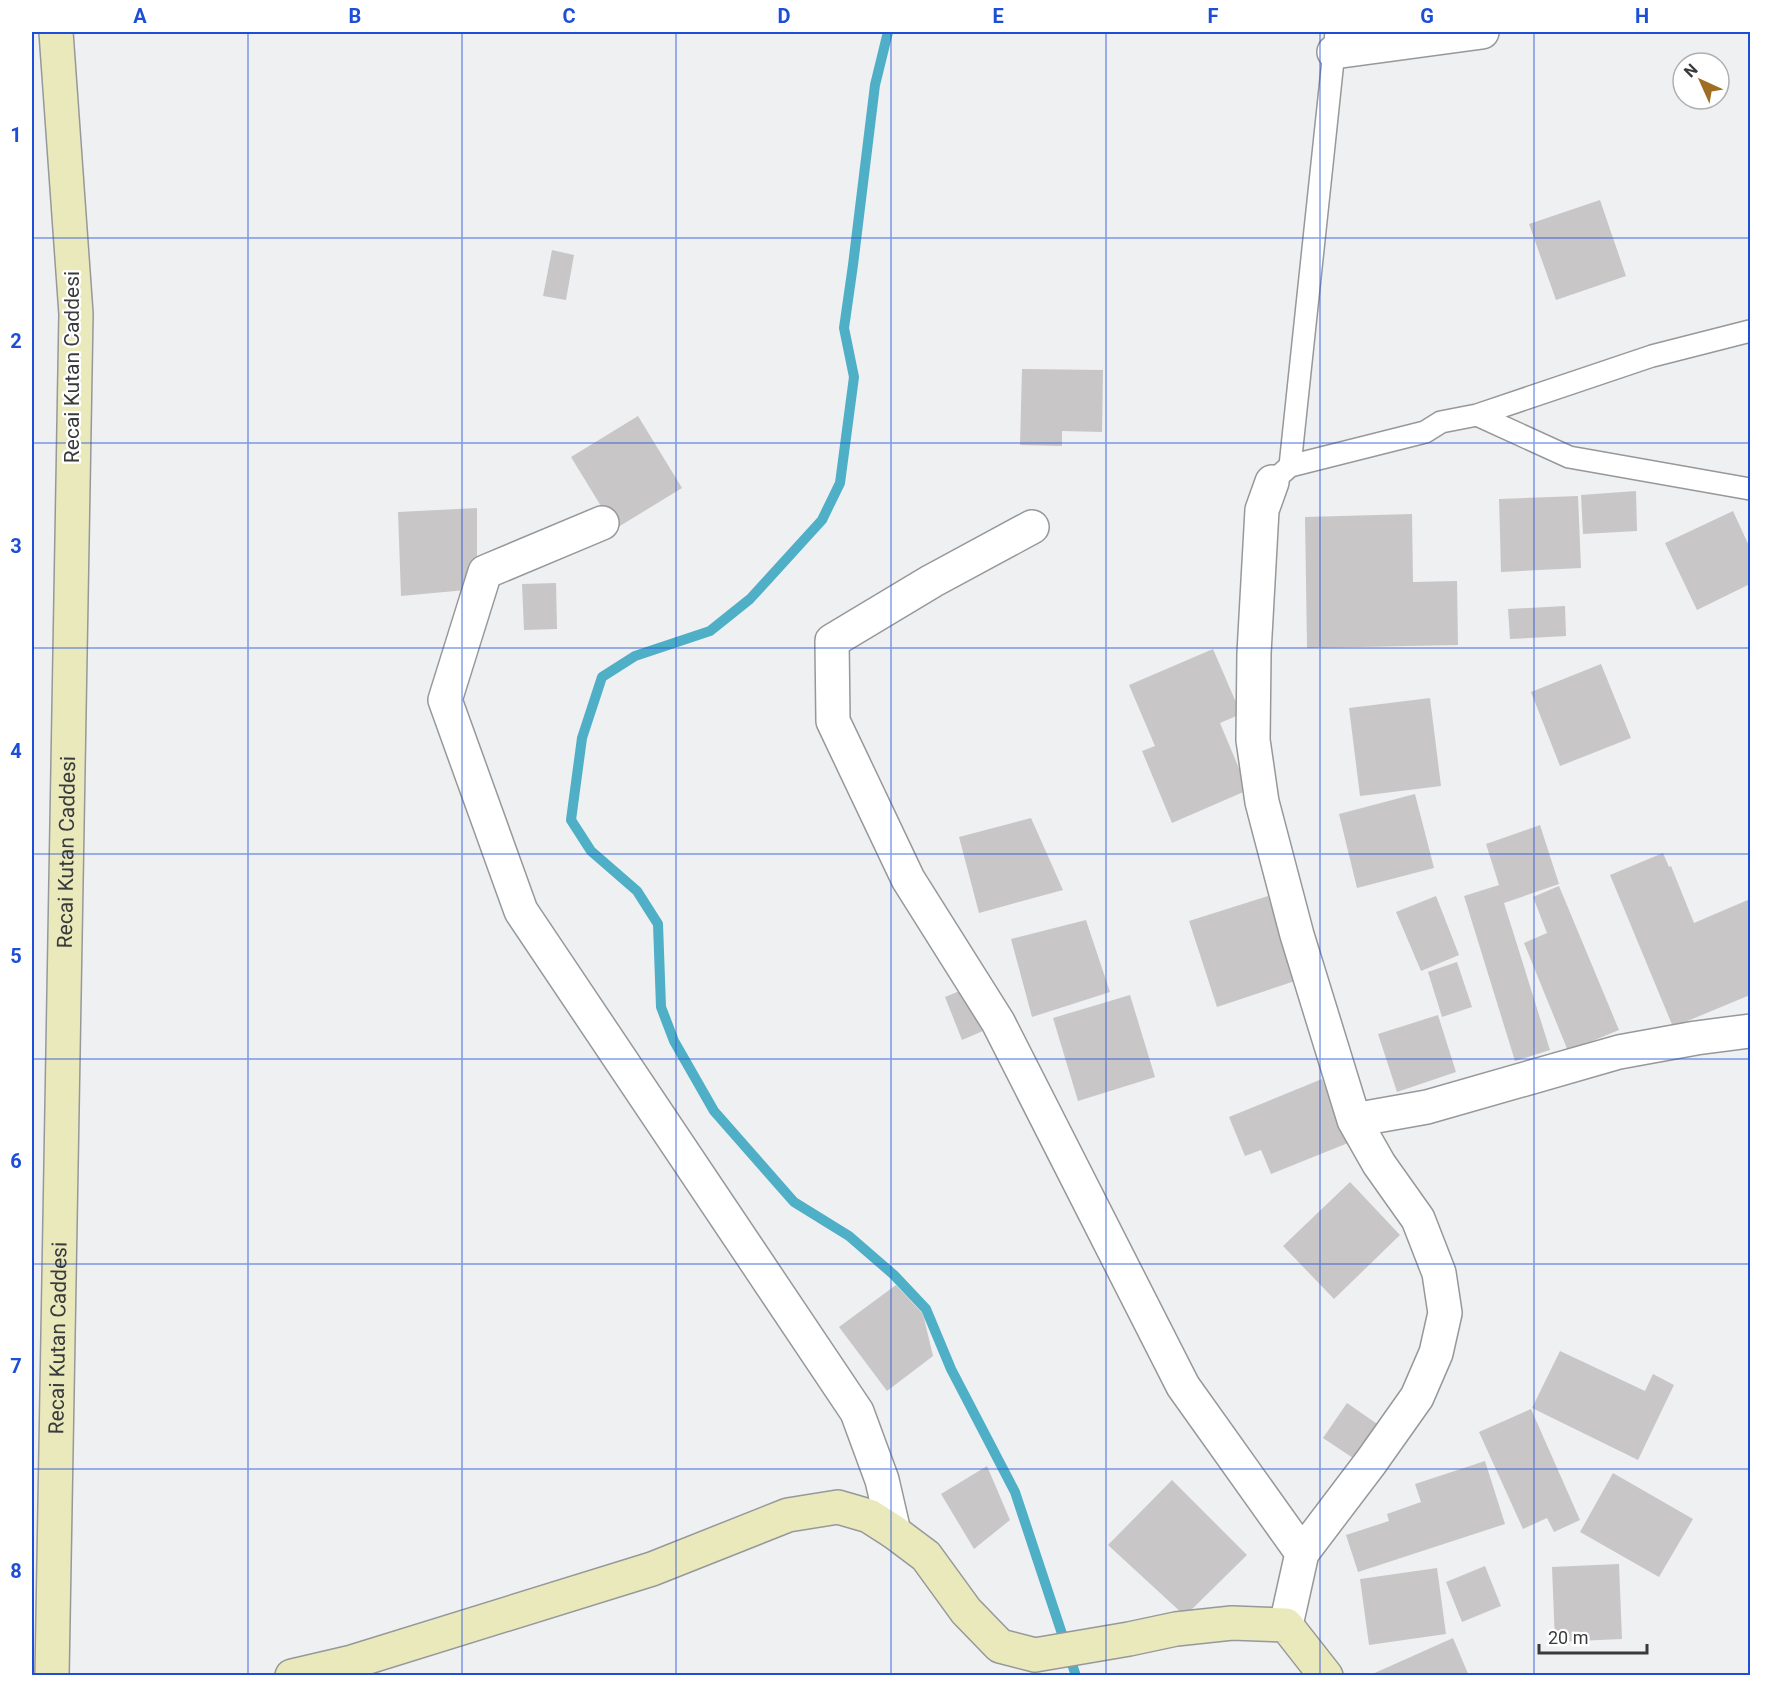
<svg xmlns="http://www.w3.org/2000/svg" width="1782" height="1707" viewBox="0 0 1782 1707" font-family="Roboto,sans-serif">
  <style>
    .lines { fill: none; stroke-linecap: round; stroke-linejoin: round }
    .stream { stroke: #4eafc6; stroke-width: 10 }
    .building { fill: #c9c6c8 }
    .lane-casing { stroke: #96989a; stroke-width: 24 }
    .street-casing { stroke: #96989a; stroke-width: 36 }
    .secondary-casing { stroke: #96989a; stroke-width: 36 }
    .lane { stroke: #fff; stroke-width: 21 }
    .street { stroke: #fff; stroke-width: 33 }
    .secondary { stroke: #eae9bc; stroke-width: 33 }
    .grid { fill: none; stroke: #1d4ed8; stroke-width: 1.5; stroke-opacity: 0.55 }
    .labels { text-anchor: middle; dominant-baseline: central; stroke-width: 4.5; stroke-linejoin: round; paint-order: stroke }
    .street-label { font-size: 21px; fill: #393a3b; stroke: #fff }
    .neatline { fill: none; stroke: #1d4ed8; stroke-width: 2 }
    .grid-label { font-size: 20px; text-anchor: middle; font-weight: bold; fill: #1d4ed8 }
  </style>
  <rect width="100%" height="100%" fill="#eef0f2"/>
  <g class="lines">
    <path class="stream" d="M 888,32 L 875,85 L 853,265 L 844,328 L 854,377 L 840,483 L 822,520 L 750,599 L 710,631 L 635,656 L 602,677 L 582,738 L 571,820 L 591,851 L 637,891 L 658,924 L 661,1007 L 674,1041 L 714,1111 L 794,1202 L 849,1236 L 894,1275 L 926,1309 L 951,1369 L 1015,1492 L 1076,1676"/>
  </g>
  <path class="building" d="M 1600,200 L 1626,276 L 1556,300 L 1529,224 Z
    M 552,250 L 574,255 L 566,300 L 543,296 Z
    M 1022,369 L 1103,370 L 1102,432 L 1062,431 L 1062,446 L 1020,445 Z
    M 638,416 L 682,488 L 615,529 L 571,457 Z
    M 1636,491 L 1637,531 L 1583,534 L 1581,495 Z
    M 1578,496 L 1581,568 L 1501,572 L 1499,499 Z
    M 477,508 L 477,589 L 401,596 L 398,512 Z
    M 1733,511 L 1750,548 L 1750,584 L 1697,610 L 1665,543 Z
    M 1412,514 L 1413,582 L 1457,581 L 1458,645 L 1307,648 L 1305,517 Z
    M 556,583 L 557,629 L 524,630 L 522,584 Z
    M 1565,606 L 1566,636 L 1510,639 L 1508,609 Z
    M 1213,649 L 1241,714 L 1220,723 L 1248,790 L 1172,823 L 1142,751 L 1155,746 L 1129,685 Z
    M 1601,664 L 1631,738 L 1560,766 L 1531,692 Z
    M 1430,698 L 1441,786 L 1360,796 L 1349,708 Z
    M 1415,794 L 1434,868 L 1357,888 L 1339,814 Z
    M 1031,818 L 1063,890 L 979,913 L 959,837 Z
    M 1540,825 L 1559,884 L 1504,903 L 1550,1050 L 1515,1061 L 1464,896 L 1499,885 L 1486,844 Z
    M 1663,853 L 1669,867 L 1671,866 L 1694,923 L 1750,899 L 1750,995 L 1673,1027 L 1610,875 Z
    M 1559,886 L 1619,1030 L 1568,1051 L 1524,943 L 1547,933 L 1533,897 Z
    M 1268,896 L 1295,981 L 1217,1007 L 1189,921 Z
    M 1436,896 L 1459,955 L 1421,971 L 1396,912 Z
    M 1086,920 L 1110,992 L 1032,1017 L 1011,939 Z
    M 1457,962 L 1472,1007 L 1442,1017 L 1428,972 Z
    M 967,988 L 983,1031 L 962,1040 L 945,997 Z
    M 1130,995 L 1155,1077 L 1078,1101 L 1053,1018 Z
    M 1438,1015 L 1456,1072 L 1397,1092 L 1378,1034 Z
    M 1322,1079 L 1348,1143 L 1271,1174 L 1261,1150 L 1245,1156 L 1229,1117 Z
    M 1350,1182 L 1400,1235 L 1334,1299 L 1283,1246 Z
    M 896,1285 L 923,1314 L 933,1356 L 887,1391 L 839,1327 Z
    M 1560,1351 L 1645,1391 L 1653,1374 L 1674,1385 L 1638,1460 L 1532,1408 Z
    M 1347,1403 L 1383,1428 L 1359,1462 L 1323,1438 Z
    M 1531,1409 L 1580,1520 L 1554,1532 L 1547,1518 L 1523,1529 L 1479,1432 Z
    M 1485,1461 L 1505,1524 L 1358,1572 L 1346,1535 L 1389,1521 L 1387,1514 L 1421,1502 L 1415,1484 Z
    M 987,1466 L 1010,1520 L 974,1549 L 941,1494 Z
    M 1613,1473 L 1693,1519 L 1659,1577 L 1580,1532 Z
    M 1172,1480 L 1247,1555 L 1185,1616 L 1108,1545 Z
    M 1619,1564 L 1622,1639 L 1555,1642 L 1552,1567 Z
    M 1485,1566 L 1501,1606 L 1462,1622 L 1446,1582 Z
    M 1437,1568 L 1446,1634 L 1369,1645 L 1360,1579 Z
    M 1453,1638 L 1469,1676 L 1368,1676 Z"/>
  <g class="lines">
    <defs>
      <path id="lane" d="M 1477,415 L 1652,356 L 1750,331
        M 1290,466 L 1336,32
        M 1272,482 L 1290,466 L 1425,432 L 1441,422 L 1477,415 L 1569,457 L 1750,489"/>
      <path id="street" d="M 1334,52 L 1482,32
        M 1272,482 L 1262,510 L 1254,653 L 1253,740 L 1262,802 L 1297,935 L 1354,1120 L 1379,1164 L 1418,1219 L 1439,1273 L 1445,1313 L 1436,1353 L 1417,1397 L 1371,1462 L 1302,1553 L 1286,1625
        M 602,523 L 485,572 L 445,700 L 521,911 L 857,1412 L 882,1480 L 894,1532
        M 1032,527 L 932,581 L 832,641 L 833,721 L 908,879 L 998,1022 L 1183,1386 L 1302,1553
        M 1354,1120 L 1427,1107 L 1619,1052 L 1696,1038 L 1750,1031"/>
      <g id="secondary">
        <path id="s1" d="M 52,1676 L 76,314 L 56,32"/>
        <path d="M 292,1676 L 352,1662 L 652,1569 L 788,1515 L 838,1507 L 869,1516 L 894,1532 L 926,1556 L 966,1611 L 1000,1646 L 1035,1655 L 1129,1639 L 1176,1629 L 1232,1623 L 1286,1625 L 1326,1676"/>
      </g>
    </defs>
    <use href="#lane" class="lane-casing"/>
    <use href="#street" class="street-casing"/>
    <use href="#secondary" class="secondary-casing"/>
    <use href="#lane" class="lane"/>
    <use href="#street" class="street"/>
    <use href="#secondary" class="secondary"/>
  </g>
  <path class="grid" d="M 248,32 L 248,1676M 462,32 L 462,1676M 676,32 L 676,1676M 891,32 L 891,1676M 1106,32 L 1106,1676M 1320,32 L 1320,1676M 1534,32 L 1534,1676M 32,238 L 1750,238M 32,443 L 1750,443M 32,648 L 1750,648M 32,854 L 1750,854M 32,1059 L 1750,1059M 32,1264 L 1750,1264M 32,1469 L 1750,1469"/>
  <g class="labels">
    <g class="street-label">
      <text transform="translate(72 367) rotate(-90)">Recai Kutan Caddesi</text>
      <text stroke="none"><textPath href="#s1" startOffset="824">Recai Kutan Caddesi</textPath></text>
      <text stroke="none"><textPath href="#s1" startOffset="338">Recai Kutan Caddesi</textPath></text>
    </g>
  </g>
  <rect width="1782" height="1707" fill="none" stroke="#ffffff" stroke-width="66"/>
  <g transform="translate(1701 81) rotate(315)"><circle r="28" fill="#ffffff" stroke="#b0b0b1" stroke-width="1.5"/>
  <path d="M0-4.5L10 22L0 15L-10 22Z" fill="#a06e23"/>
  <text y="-9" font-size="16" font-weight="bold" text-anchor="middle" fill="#393a3b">N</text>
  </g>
  <path d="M1539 1644v9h108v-9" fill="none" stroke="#393a3b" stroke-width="3"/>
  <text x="1548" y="1644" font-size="18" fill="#393a3b" stroke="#ffffff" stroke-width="4.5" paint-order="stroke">20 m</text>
  <rect x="33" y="33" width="1716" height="1641" class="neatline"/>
  <g class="grid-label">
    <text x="140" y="23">A</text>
    <text x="355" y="23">B</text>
    <text x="569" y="23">C</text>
    <text x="784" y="23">D</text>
    <text x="998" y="23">E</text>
    <text x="1213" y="23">F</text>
    <text x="1427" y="23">G</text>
    <text x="1642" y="23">H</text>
    <text x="16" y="142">1</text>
    <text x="16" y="348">2</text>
    <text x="16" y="553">3</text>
    <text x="16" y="758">4</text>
    <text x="16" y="963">5</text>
    <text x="16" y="1168">6</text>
    <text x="16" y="1373">7</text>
    <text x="16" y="1578">8</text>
  </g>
</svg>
